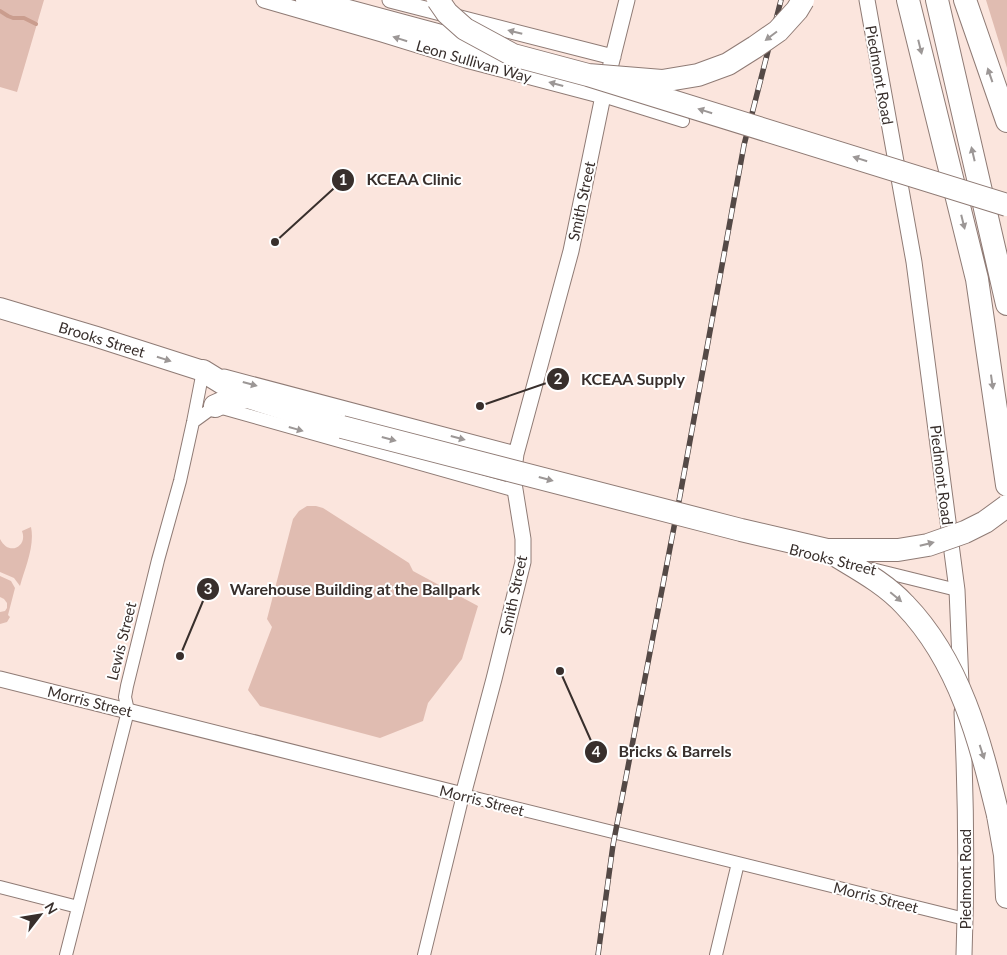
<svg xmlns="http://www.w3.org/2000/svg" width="1007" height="955" viewBox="0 0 1007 955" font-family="Lato,sans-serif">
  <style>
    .green { fill: #e0bcb1 }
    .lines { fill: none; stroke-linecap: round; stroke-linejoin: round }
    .stream { stroke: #ca9d8e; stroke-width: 4 }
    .minor-casing { stroke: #8f7b75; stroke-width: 14 }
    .tertiary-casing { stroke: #8f7b75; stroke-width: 17 }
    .primary-casing { stroke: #8f7b75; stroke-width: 22 }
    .motorway-casing { stroke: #8f7b75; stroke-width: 24 }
    .minor { stroke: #fff; stroke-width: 12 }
    .tertiary { stroke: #fff; stroke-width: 15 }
    .primary { stroke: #fff; stroke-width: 20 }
    .motorway { stroke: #fff; stroke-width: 22 }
    .rail-casing { stroke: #544946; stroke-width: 5.5 }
    .rail { stroke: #fff; stroke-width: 4; stroke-dasharray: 11; stroke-linecap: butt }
    .motorway-bridge-casing { stroke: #8f7b75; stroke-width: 24; stroke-linecap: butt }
    .motorway-bridge { stroke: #fff; stroke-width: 22 }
    .oneway { fill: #9c9796 }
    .labels { text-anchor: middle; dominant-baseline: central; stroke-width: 4; stroke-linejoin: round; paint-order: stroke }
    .street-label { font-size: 15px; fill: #382f2c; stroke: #fff }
    .leader { fill: none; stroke: #382f2c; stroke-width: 2 }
    .callout-dot { fill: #382f2c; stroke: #fff; stroke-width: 2 }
    .mark-label { font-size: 15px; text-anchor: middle; font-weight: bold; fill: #fff }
    .callout-label { font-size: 16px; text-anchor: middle; font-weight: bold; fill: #382f2c; stroke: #fff; stroke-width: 4; stroke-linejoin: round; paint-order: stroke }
  </style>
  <rect width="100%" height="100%" fill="#fbe5dd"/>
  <path class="green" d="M 0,0 L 44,0 L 17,92 L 0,87 Z
    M 986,0 L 1007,0 L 1007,68 Z
    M 307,506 L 316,506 L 323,508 L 409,563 L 413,571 L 478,606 L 462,659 L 428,703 L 423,721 L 380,738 L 260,706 L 248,690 L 272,627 L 267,619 L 293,519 L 299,511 Z
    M 31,527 C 35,546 25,568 20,586 L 14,578 L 0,572 L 0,539 C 9,557 28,546 22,531 Z
    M 0,576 L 11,581 L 15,588 L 8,615 L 10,617 L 7,622 L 0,624 L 0,612 L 5,611 L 7,608 L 7,603 L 4,599 L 0,597 Z"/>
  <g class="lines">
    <path class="stream" d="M 0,11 L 8,16 L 13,18 L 24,18 L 36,24"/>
    <defs>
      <path id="minor" d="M 603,96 L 683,121
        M 193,422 L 215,406 L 516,491
        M 868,568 L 957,590
        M 0,887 L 78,907
        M 66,955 L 128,711 L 125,697 L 127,686 L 158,560 L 180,481 L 193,422 L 203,371
        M 424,955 L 463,795 L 965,919
        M 716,955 L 738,863"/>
      <path id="tertiary" d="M 264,0 L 382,34 L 466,60 L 603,96
        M 390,0 L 613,57
        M 867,0 L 914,262 L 957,590 L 961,684
        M 224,377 L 516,454
        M 0,679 L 463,795 L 494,679 L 523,562 L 523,539 L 513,477 L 516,454 L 571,251 L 603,96 L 627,0
        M 962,712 C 966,793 967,874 964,955"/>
      <path id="primary" d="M 0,308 L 97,337 L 203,371"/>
      <path id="motorway" d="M 307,0 L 497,51
        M 908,0 L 977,279 L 1007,485
        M 937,0 L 1007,304
        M 965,0 L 1007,121
        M 203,371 L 237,392 L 248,397 L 342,427
        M 215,406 C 226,400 235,398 248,397
        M 998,815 L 1005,855 L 1007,897"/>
    </defs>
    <use href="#minor" class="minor-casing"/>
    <use href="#tertiary" class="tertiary-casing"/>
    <use href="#primary" class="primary-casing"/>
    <use href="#motorway" class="motorway-casing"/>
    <use href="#minor" class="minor"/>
    <use href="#tertiary" class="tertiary"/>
    <use href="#primary" class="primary"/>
    <use href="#motorway" class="motorway"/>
    <defs>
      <path id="rail" d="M 598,955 L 613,845 L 679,501 L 744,145 L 781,0"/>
    </defs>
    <use href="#rail" class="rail-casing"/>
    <use href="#rail" class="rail"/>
    <defs>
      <path id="motorway-bridge" d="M 438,0 L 447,13 L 465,29 L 513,55 L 588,75 L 662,81 L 698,75 L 728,64 L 755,47 L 778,31 L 797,10 L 803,0
        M 588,75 L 1007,205
        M 342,427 L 741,530 L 827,550 L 898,550 L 928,545 L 965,532 L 985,522 L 1007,506
        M 827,550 C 854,567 884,582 905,605 C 960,662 980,741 998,815"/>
    </defs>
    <use href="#motorway-bridge" class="motorway-bridge-casing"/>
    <use href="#motorway-bridge" class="motorway-bridge"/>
  </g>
  <defs><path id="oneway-solid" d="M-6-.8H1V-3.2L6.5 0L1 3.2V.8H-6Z" transform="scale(1.25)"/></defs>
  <g class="oneway">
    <use href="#oneway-solid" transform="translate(515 32) rotate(-166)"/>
    <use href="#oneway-solid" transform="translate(771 36) rotate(143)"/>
    <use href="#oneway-solid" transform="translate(400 39) rotate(-163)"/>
    <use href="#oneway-solid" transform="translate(920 47) rotate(76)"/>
    <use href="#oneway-solid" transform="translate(990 75) rotate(-109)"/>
    <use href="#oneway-solid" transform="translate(556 84) rotate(-165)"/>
    <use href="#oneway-solid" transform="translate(705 111) rotate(-163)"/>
    <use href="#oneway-solid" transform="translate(973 154) rotate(-103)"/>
    <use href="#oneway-solid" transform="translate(860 159) rotate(-163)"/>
    <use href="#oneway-solid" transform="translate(963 222) rotate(76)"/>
    <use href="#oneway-solid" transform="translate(164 359) rotate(18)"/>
    <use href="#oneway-solid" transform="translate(992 382) rotate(82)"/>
    <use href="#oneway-solid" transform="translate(250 384) rotate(15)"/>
    <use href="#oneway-solid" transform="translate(296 429) rotate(16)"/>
    <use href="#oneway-solid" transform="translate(458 438) rotate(15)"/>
    <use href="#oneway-solid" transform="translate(389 439) rotate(15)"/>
    <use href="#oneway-solid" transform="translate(546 479) rotate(15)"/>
    <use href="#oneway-solid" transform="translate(927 544) rotate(-14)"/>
    <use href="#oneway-solid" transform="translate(896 597) rotate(40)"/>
    <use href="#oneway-solid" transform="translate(982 752) rotate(72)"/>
  </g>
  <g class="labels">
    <g class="street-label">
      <text transform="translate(474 61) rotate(16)">Leon Sullivan Way</text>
      <text transform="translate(880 75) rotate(80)">Piedmont Road</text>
      <text transform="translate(581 201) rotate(-78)">Smith Street</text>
      <text transform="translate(102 339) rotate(17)">Brooks Street</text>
      <text transform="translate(942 475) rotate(83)">Piedmont Road</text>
      <text transform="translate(833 559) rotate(14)">Brooks Street</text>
      <text transform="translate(513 595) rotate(-78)">Smith Street</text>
      <text transform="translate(121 641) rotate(-76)">Lewis Street</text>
      <text transform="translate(90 701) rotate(14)">Morris Street</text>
      <text transform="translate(482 800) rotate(14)">Morris Street</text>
      <text transform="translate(965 879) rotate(-90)">Piedmont Road</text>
      <text transform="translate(876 897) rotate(14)">Morris Street</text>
    </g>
  </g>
  <path class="leader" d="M275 242L343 180M480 406L558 379M180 656L208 589M560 671L596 752"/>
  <g class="callout-dot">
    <circle cx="275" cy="242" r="5"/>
    <circle cx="480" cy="406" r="5"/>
    <circle cx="180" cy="656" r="5"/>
    <circle cx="560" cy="671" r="5"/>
    <circle cx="343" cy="180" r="12"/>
    <circle cx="558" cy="379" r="12"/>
    <circle cx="208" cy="589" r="12"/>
    <circle cx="596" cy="752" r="12"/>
  </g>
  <g class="mark-label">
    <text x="343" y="185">1</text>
    <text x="558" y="384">2</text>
    <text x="208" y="594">3</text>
    <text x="596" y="757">4</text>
  </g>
  <g class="callout-label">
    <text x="414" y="185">KCEAA Clinic</text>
    <text x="633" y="385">KCEAA Supply</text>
    <text x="355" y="595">Warehouse Building at the Ballpark</text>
    <text x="675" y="757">Bricks &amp; Barrels</text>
  </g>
  <g transform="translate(40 915) rotate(59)" stroke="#ffffff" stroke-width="4" paint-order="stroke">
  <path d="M0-4L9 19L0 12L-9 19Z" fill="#382f2c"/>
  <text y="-8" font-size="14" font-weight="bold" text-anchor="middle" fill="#382f2c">N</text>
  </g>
</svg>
